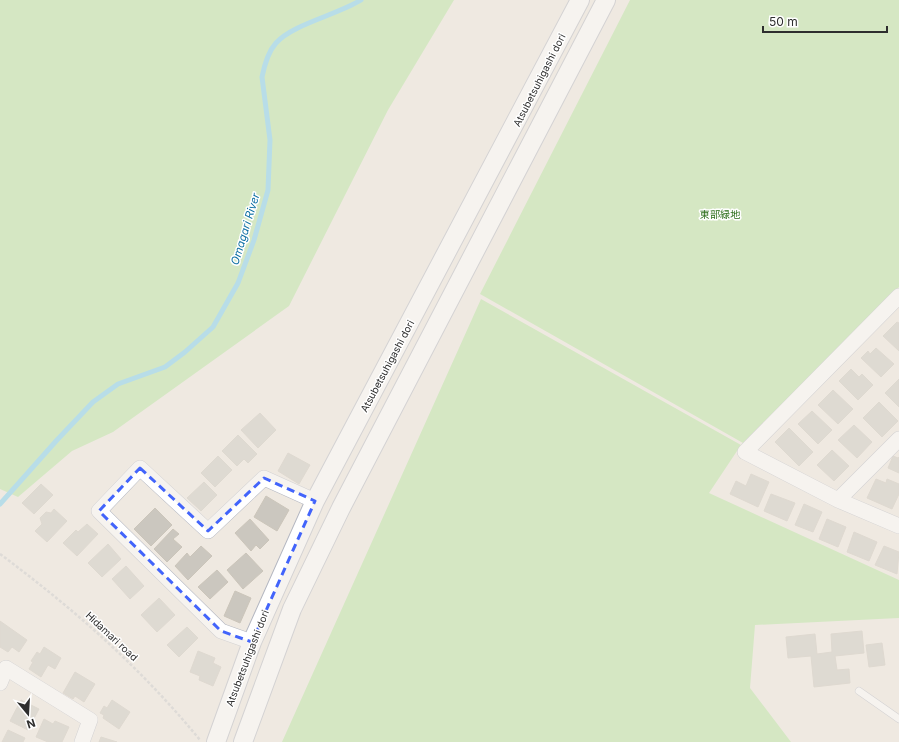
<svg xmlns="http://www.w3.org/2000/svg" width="899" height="742" viewBox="0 0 899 742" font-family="Inter,'Noto Sans JP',sans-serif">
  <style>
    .green { fill: #b6e59e }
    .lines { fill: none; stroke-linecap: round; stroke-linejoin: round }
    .stream { stroke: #75cff0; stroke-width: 5 }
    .building { fill: #cbc7bf; stroke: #cbc5ba }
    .service-casing { stroke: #b4b7c1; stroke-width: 8 }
    .minor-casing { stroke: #b4b7c1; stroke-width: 16 }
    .tertiary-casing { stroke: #b4b7c1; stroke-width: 20 }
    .path { stroke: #c9c9c9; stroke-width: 2.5; stroke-dasharray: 3 2; stroke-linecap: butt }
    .service { stroke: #fff; stroke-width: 7 }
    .minor { stroke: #fff; stroke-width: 15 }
    .tertiary { stroke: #fff; stroke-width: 18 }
    .marked { fill: none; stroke: #4264fb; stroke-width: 3; stroke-dasharray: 8 5; stroke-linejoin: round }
    .labels { text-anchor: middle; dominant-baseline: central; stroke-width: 3; stroke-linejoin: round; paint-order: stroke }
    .street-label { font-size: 10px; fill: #2e2e2e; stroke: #fff }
    .park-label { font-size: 10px; fill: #2c6e1b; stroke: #fff }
    .water-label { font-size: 11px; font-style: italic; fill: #0d6fa3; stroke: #fff }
  </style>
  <rect width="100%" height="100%" fill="#efe9e1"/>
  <path class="green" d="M 0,0 L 454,0 L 388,110 L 289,306 L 113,432 L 72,451 L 18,497 L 0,489 Z
    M 630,0 L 899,0 L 899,287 L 743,443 L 480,294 Z
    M 481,299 L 741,445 L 709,493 L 899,580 L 899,618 L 755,625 L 750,688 L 791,742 L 282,742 Z"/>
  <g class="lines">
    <path class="stream" d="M 0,504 L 57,440 L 93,402 L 118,384 L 165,367 L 185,352 L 213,327 L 238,283 L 254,240 L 268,190 L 270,140 L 262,77 C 264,67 268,52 276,43 C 293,24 337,15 361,0"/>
  </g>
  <path class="building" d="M 897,322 L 899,323 L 899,351 L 883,336 Z
    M 876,348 L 894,364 L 881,377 L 861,358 L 868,351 L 870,354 Z
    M 851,369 L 859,377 L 862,374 L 873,385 L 858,400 L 839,381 Z
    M 899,379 L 899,407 L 885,393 Z
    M 833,390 L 853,409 L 838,424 L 818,405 Z
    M 879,402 L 898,421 L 882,437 L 863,418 Z
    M 812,411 L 832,430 L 818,444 L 798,424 Z
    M 260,413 L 276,430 L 258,448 L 241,430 Z
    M 854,425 L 872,442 L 857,458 L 838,440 Z
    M 789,428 L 813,452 L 799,466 L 775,442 Z
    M 238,435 L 257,454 L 248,463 L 244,459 L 237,466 L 222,451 Z
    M 832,450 L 849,466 L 834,481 L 817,465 Z
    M 288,453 L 310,465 L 299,484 L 278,471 Z
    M 218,456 L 232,470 L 215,487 L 201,473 Z
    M 893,456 L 898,458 L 899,457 L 899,473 L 888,468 Z
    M 751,474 L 769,482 L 758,507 L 730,494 L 736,481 L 746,486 Z
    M 876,479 L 886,483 L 887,479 L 899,484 L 899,494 L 892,509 L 867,498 Z
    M 204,482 L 217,495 L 201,511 L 187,498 Z
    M 41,484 L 53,495 L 34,514 L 22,503 Z
    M 771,494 L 795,503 L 787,521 L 764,511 Z
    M 266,496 L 289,510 L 277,531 L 254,517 Z
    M 804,504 L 822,512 L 813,532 L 795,525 Z
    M 155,508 L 172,525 L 151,546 L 134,529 Z
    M 54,509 L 67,521 L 47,542 L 35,531 L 42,524 L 40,518 L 46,512 L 51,513 Z
    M 250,519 L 269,540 L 260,549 L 256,545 L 251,551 L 235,533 Z
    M 827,519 L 846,527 L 838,547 L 819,539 Z
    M 87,524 L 98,534 L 77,556 L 63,543 L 76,530 L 78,532 Z
    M 173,529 L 179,534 L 173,539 L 182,547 L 167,562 L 154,549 Z
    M 854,532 L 877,542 L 869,561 L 847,552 Z
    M 108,544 L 121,559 L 102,577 L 88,563 Z
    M 201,546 L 212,556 L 188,580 L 175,566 L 187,553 L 190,557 Z
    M 884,546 L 899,552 L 897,574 L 875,565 Z
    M 246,553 L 263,571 L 243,589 L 227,570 Z
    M 126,566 L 144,586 L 130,599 L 112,579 Z
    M 217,570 L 228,582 L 210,599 L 198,587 Z
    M 235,591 L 251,598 L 240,623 L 224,616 Z
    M 159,598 L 175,615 L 157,632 L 141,615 Z
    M 0,621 L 27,640 L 19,652 L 12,647 L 8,652 L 0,647 Z
    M 187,627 L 198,638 L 179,657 L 167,645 Z
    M 862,631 L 864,653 L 835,656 L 837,670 L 849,669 L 850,683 L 814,687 L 811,656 L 788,658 L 786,637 L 815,634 L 817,654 L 832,652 L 831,634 Z
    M 882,643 L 885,665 L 869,667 L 866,645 Z
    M 44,647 L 61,658 L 55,669 L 48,665 L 41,677 L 29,669 L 33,662 L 31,661 L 37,652 L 40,654 Z
    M 198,651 L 215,658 L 213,663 L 221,667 L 213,686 L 199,680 L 200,676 L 190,672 Z
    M 75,672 L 95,684 L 84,702 L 75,696 L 73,699 L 63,693 Z
    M 21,700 L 39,709 L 28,730 L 10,721 Z
    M 112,700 L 130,712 L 119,729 L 103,718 L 104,715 L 100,713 L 104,706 L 107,708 Z
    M 44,719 L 53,724 L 55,721 L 69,727 L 62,742 L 48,742 L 36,737 Z
    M 8,730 L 25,738 L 23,742 L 2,742 Z
    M 101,737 L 117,742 L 99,742 Z"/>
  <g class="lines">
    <defs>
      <path id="service" d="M 859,691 L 899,719"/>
      <path id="minor" d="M 899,296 L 745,452 L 838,500 L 899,526
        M 838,500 L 899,439
        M 252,642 L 221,631 L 99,511 L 140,468 L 208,531 L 264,478 L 315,501
        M 0,683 L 6,668 L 90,720 L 82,742"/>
      <path id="tertiary" d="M 216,742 L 252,642 L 315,501 L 580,0
        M 243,742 L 292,609 L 341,508 L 606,0"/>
    </defs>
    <use href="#service" class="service-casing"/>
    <use href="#minor" class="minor-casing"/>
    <use href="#tertiary" class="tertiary-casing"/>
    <path class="path" d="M 0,554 C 74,609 141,668 200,740"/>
    <use href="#service" class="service"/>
    <use href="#minor" class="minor"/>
    <use href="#tertiary" class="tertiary"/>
  </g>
  <path d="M0 0H899V742H0ZM 140,468 L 208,531 L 264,478 L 315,501 L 252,642 L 221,631 L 99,511 Z" fill="#efe9e1" fill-opacity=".55" fill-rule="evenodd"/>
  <path class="marked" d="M 140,468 L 208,531 L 264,478 L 315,501 L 252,642 L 221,631 L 99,511 Z"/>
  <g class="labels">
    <g class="street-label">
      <text transform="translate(539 80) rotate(-63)">Atsubetsuhigashi dori</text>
      <text transform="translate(387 366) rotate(-62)">Atsubetsuhigashi dori</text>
      <text transform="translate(112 636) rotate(43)">Hidamari road</text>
      <text transform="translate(247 658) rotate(-69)">Atsubetsuhigashi dori</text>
    </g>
    <g class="park-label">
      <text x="720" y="214">東部緑地</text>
    </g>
    <g class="water-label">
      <text transform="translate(245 229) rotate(-73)">Omagari River</text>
    </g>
  </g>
  <g transform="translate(28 714) rotate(162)" stroke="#ffffff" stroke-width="3" paint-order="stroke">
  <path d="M0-3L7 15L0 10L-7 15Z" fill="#2e2e2e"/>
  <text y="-6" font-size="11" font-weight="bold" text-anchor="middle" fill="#2e2e2e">N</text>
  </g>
  <path d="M763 26v6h124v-6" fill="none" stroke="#2e2e2e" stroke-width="2"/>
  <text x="769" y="26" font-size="12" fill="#2e2e2e" stroke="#ffffff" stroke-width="3" paint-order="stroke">50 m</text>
</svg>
